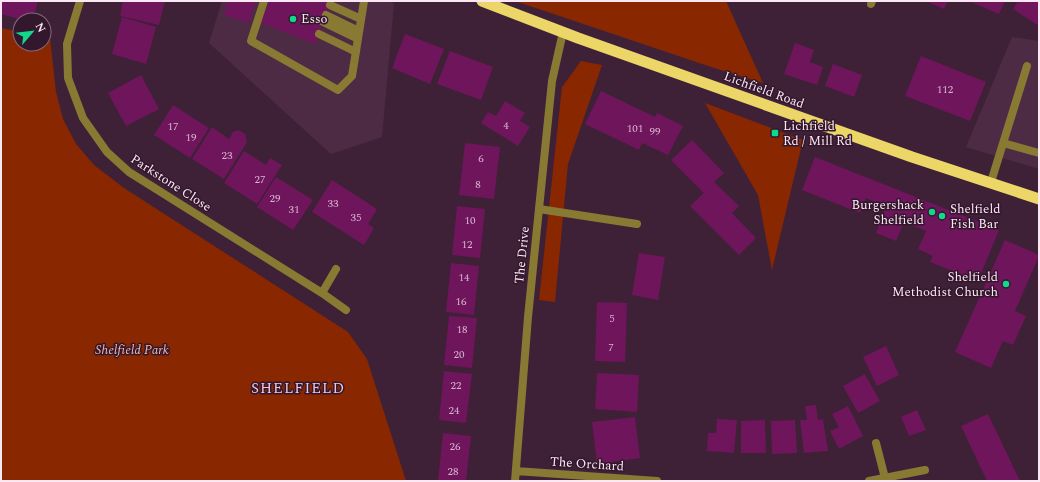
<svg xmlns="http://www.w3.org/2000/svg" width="1040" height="482" viewBox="0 0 1040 482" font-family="Spectral,serif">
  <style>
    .built { fill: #4e2b44 }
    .green { fill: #892700 }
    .building { fill: #6e155c }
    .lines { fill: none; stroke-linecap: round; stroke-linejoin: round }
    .service { stroke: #887933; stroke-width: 8 }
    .minor { stroke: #887933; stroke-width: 8 }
    .trunk { stroke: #ecd668; stroke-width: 11 }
    .poi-dot { fill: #12d98a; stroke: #33172c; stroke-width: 1.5 }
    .labels { text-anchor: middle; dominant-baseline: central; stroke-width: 3; stroke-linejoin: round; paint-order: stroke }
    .number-label { font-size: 11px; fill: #d8b3cf }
    .poi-label { font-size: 13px; fill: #fce8f5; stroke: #33172c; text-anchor: start }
    .street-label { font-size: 13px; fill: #fce8f5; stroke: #33172c }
    .park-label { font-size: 13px; font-style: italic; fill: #f2b9a8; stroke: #33172c }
    .quarter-label { font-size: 15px; letter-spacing: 1px; fill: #ecc6e0; stroke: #33172c }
  </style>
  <rect width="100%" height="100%" fill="#3e2136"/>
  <path class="built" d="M 222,1 L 387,1 L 394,3 L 382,137 L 331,154 L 209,43 Z
    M 1012,37 L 1039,41 L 1039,169 L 966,147 Z"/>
  <path class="green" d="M 515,1 L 726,1 L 763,83 L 708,66 Z
    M 1,28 L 20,32 L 20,44 L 44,44 L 44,36 L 50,38 L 56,92 L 63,119 L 76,144 L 94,165 L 124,188 L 348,332 L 367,359 L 406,481 L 1,481 Z
    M 581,61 L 602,65 L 568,164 L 555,302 L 539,300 L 562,87 Z
    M 705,103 L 803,140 L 772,270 L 758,195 Z"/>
  <path class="building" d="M 1,1 L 38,1 L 33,20 L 23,20 L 1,14 Z
    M 123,1 L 165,1 L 159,25 L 120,16 Z
    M 228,1 L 256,1 L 249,23 L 224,15 Z
    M 269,1 L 332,1 L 315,44 L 261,23 Z
    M 926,1 L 948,1 L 944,9 Z
    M 969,1 L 1005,1 L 999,14 Z
    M 1018,1 L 1039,1 L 1039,26 L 1013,9 Z
    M 122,17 L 156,27 L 146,64 L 112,54 Z
    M 405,34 L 444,49 L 430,84 L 392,68 Z
    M 795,43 L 814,50 L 810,62 L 823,67 L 817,85 L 784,74 Z
    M 450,51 L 493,67 L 481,100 L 437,84 Z
    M 921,56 L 986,82 L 970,121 L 905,96 Z
    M 833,64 L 862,75 L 854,97 L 825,86 Z
    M 141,75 L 159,109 L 126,126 L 108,93 Z
    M 601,91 L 655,117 L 657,113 L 683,126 L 668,155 L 642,143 L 639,150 L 585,124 Z
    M 505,101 L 525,113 L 520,121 L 530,127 L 518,146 L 481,123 L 488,112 L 496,116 Z
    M 173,105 L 209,128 L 190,158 L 154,135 Z
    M 212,127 L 229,139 L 233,132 L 239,130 L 245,134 L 247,142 L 224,179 L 192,159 Z
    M 692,140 L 724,173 L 714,182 L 739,206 L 732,213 L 756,238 L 739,255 L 690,206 L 704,193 L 671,160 Z
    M 465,143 L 500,147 L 494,199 L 459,195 Z
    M 244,151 L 266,165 L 270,158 L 282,165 L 257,204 L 224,183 Z
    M 815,157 L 999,230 L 978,281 L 930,262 L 933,256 L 918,249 L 926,231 L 904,222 L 896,241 L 876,233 L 886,207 L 866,198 L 860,213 L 802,190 Z
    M 276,177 L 313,200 L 293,230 L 257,207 Z
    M 332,180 L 377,209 L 368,224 L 374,228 L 364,245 L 312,212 Z
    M 457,206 L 485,209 L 480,258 L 452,255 Z
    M 1005,240 L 1039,255 L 1039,256 L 1015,311 L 1026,316 L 1013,345 L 1003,341 L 991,368 L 955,352 Z
    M 639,253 L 665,257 L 658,300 L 632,295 Z
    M 451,263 L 479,266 L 474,315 L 446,312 Z
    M 597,302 L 627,303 L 625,362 L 595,361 Z
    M 449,316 L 477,318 L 472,368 L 444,365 Z
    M 886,346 L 899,375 L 877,386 L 863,357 Z
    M 444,371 L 472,374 L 466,423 L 439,420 Z
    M 597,373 L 639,375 L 637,412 L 595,409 Z
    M 865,374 L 880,401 L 858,413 L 843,386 Z
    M 816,405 L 818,420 L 823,419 L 828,451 L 804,453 L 800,420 L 807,420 L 805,406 Z
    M 848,406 L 863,436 L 839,449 L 830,431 L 839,427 L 832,414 Z
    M 917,410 L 926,430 L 909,436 L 901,417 Z
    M 988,414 L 1020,481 L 987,481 L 961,426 Z
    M 635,417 L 640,458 L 597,464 L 592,422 Z
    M 717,419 L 737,420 L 734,453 L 707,451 L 708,433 L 716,433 Z
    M 765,420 L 766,453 L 741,453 L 741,421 Z
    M 795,420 L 797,453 L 772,454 L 771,421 Z
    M 443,433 L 471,436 L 466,481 L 438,481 Z"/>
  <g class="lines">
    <path class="service" d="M 264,1 L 251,41 L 338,90 L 352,76 L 364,1
      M 871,4 L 872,1
      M 330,5 L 361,19
      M 326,15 L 359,31
      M 323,22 L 358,39
      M 319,34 L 356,52
      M 1003,143 L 1039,153
      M 991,182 L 1027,66
      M 539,209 L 637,224"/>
    <path class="minor" d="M 80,1 L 67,44 L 68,78 L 83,118 L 107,152 L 129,172 L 322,293 L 346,310
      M 322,293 L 336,269
      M 876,443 L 885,478
      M 516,471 L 657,481
      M 515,481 L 528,317 L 552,81 L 563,32
      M 869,481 L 925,470"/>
    <path class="trunk" d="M 482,1 L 578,38 L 912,157 L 1039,199"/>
  </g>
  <g class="poi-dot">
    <circle cx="293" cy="19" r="4"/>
    <rect x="771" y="129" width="8" height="8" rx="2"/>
    <circle cx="932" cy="212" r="4"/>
    <circle cx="942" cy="216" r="4"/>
    <circle cx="1006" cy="284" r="4"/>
  </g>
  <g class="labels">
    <g class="number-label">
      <text x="945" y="89">112</text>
      <text x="506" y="125">4</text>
      <text x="173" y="126">17</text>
      <text x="635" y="128">101</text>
      <text x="655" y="131">99</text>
      <text x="191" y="137">19</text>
      <text x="227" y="155">23</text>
      <text x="481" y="158">6</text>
      <text x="260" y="179">27</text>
      <text x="478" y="184">8</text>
      <text x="275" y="198">29</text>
      <text x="333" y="203">33</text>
      <text x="294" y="209">31</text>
      <text x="356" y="217">35</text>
      <text x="470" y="220">10</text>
      <text x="467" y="244">12</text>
      <text x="464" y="277">14</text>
      <text x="461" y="301">16</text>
      <text x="612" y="318">5</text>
      <text x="462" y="329">18</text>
      <text x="611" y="347">7</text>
      <text x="459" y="354">20</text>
      <text x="456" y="385">22</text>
      <text x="454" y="410">24</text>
      <text x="455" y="446">26</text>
      <text x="453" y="471">28</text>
    </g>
    <g class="poi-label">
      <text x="301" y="19">Esso</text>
      <text x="783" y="126">Lichfield<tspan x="783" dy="15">Rd / Mill Rd</tspan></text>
      <text x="924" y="205" text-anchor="end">Burgershack<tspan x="924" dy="15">Shelfield</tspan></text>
      <text x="950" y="209">Shelfield<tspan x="950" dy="15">Fish Bar</tspan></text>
      <text x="998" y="277" text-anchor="end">Shelfield<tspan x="998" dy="15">Methodist Church</tspan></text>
    </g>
    <g class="street-label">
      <text transform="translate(764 90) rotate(20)">Lichfield Road</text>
      <text transform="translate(171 183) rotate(33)">Parkstone Close</text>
      <text transform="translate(522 255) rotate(-84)">The Drive</text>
      <text transform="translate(587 464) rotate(4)">The Orchard</text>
    </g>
    <g class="park-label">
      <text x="132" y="350">Shelfield Park</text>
    </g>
    <g class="quarter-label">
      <text x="298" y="388">SHELFIELD</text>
    </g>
  </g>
  <rect width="1040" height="482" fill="none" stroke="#fce8f5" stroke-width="4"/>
  <g transform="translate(32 32) rotate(62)"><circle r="19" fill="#33172c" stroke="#836b7c"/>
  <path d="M0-3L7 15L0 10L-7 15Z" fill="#12d98a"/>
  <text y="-6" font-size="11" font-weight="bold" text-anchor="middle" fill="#fce8f5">N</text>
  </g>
</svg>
